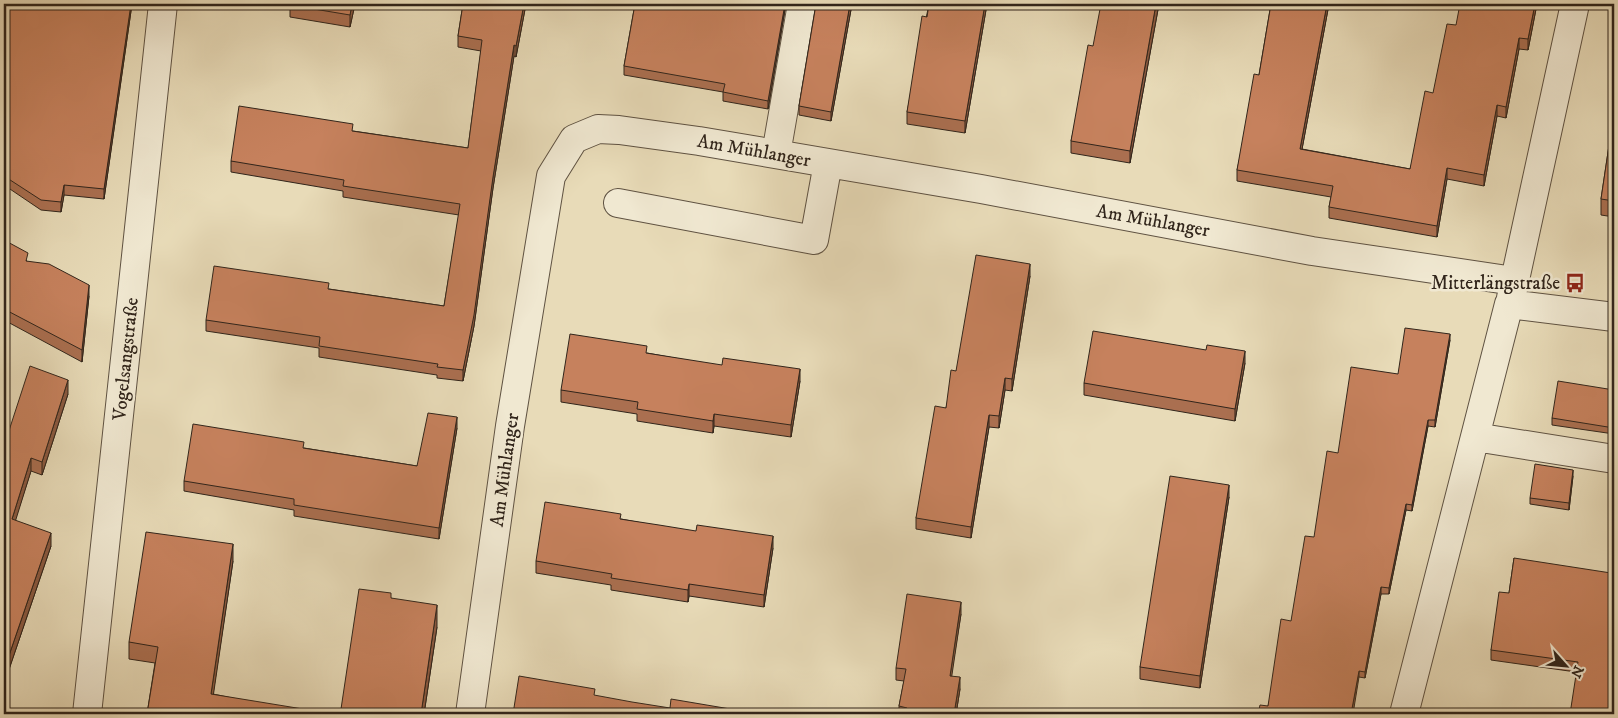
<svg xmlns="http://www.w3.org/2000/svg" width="1618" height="718" viewBox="0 0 1618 718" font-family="'IM FELL DW Pica',serif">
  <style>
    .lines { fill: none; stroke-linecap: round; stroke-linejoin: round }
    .minor-casing { stroke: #5f5242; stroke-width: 30 }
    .minor { stroke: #f0e8d1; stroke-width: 28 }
    .wall { fill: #aa6f50; stroke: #31251b }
    .shaded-wall { fill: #8b5a41; stroke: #31251b }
    .building { fill: #c6815d; stroke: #31251b }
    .labels { text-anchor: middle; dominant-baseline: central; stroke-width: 5; stroke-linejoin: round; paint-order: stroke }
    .street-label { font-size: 19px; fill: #31251b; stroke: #f0e8d1 }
    .poi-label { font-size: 19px; fill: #31251b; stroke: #f0e8d1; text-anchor: end }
  </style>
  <rect width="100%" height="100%" fill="#e8dbb8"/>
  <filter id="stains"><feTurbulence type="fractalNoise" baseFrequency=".004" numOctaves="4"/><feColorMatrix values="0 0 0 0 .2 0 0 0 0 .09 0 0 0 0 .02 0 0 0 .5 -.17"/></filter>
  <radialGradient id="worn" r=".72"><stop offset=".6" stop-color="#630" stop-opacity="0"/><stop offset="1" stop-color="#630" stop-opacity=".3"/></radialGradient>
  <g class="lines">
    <defs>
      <path id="minor" d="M 776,154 L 802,4
        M 618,203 L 814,240 L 828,163
        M 1511,298 L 1575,4
        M 1475,437 L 1614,459
        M 87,714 L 163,4
        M 470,714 L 510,426 L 551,176 L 574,139 L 598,129 L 619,130 L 699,141 L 981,189 L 1312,251 L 1514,281
        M 1404,714 L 1509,304 L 1614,317"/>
    </defs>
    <use href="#minor" class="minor-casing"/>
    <use href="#minor" class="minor"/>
  </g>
  <path class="wall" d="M 4,4 L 132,4 L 104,199 L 64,195 L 61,212 L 41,210 L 4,185 Z
    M 290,4 L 355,4 L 350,27 L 290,17 Z
    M 463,4 L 526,4 L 516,57 L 514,56 L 493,188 L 474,326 L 463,381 L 437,378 L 437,375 L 319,357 L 319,348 L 206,331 L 206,320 L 329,289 L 444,306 L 459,215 L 343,197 L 343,191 L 231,172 L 231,161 L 353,131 L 468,148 L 481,51 L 458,47 L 458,36 Z
    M 635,4 L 786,4 L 768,109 L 723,101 L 723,92 L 624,75 L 624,66 Z
    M 816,4 L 852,4 L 831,121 L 799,115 L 799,106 Z
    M 929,4 L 987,4 L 965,133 L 907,124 L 907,112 Z
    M 1159,4 L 1130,163 L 1071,153 L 1071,141 L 1093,46 Z
    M 1271,4 L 1329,4 L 1302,149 L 1410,169 L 1456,25 L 1537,4 L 1528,50 L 1519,49 L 1506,118 L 1497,116 L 1484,186 L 1447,179 L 1437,237 L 1329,218 L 1329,207 L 1331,197 L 1237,181 L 1237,170 L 1259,75 Z
    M 1614,112 L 1614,217 L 1601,215 L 1601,199 Z
    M 4,240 L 28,262 L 89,296 L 82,362 L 4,320 Z
    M 1030,276 L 1012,391 L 1005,390 L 999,428 L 989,427 L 971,538 L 916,529 L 916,518 L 956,371 Z
    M 1450,340 L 1435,427 L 1428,426 L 1412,511 L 1406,510 L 1389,594 L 1381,594 L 1365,678 L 1359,677 L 1268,706 L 1338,453 Z
    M 647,353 L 800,381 L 791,437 L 714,426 L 713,433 L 637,421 L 637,414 L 561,402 L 561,390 Z
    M 1245,363 L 1235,421 L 1084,395 L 1084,383 Z
    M 1614,390 L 1614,434 L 1552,425 L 1552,418 Z
    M 68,394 L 42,475 L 31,471 L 15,520 L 51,546 L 4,684 L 4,446 Z
    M 457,428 L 439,539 L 294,516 L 294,510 L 184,491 L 184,481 L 304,448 L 417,466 Z
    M 1573,476 L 1569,510 L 1530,504 L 1530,498 Z
    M 1229,497 L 1200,688 L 1140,679 L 1140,667 Z
    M 621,519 L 773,548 L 764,607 L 689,596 L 688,602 L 611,590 L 611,585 L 536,573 L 536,561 Z
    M 1514,558 L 1614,714 L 1576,672 L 1491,660 L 1491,650 L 1509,593 Z
    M 233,561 L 213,694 L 309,714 L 147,714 L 155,663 L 129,659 L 129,642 Z
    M 391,598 L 437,627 L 424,714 L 341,714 L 341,709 Z
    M 961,614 L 951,676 L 960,689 L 956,714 L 899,714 L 899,706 L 904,681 L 896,680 L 896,668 Z"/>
  <path class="shaded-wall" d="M 131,4 L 132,4 L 104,199 L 104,189 Z
    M 352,4 L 355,4 L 350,27 L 350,15 Z
    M 524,4 L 526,4 L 516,57 L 516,46 Z
    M 785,4 L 786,4 L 768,109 L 768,101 Z
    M 850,4 L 852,4 L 831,121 L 831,112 Z
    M 985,4 L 987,4 L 965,133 L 965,121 Z
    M 1156,4 L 1159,4 L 1130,163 L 1130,151 Z
    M 1327,4 L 1329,4 L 1300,160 L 1300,149 Z
    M 1535,4 L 1537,4 L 1528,50 L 1528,39 Z
    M 1519,38 L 1519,49 L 1506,118 L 1506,107 Z
    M 514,45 L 514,56 L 493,188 L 474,326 L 463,381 L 463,370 L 493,177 Z
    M 1497,105 L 1497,116 L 1484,186 L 1484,175 Z
    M 1447,168 L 1447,179 L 1437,237 L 1437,226 Z
    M 64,185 L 64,195 L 61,212 L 61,202 Z
    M 1030,264 L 1030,276 L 1012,391 L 1012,379 Z
    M 89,285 L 89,296 L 82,362 L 82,350 Z
    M 1450,334 L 1450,340 L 1435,427 L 1435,420 Z
    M 1245,351 L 1245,363 L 1235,421 L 1235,409 Z
    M 800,369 L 800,381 L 791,437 L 791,425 Z
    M 1005,378 L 1005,390 L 999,428 L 999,416 Z
    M 68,380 L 68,394 L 42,475 L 42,462 Z
    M 714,414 L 714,426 L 713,433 L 713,421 Z
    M 989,415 L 989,427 L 971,538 L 971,527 Z
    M 457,417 L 457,428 L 439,539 L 439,528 Z
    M 1428,420 L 1428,426 L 1412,511 L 1412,505 Z
    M 31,458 L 31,471 L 12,532 L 12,519 Z
    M 1573,470 L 1573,476 L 1569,510 L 1569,503 Z
    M 1229,485 L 1229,497 L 1200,688 L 1200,676 Z
    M 1406,504 L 1406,510 L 1389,594 L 1389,588 Z
    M 51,533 L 51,546 L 4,684 L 4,670 Z
    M 773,536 L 773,548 L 764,607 L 764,595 Z
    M 233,544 L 233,561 L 211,711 L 211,694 Z
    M 689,584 L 689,596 L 688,602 L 688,590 Z
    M 1381,587 L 1381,594 L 1365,678 L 1365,672 Z
    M 961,602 L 961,614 L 950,688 L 950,676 Z
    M 437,605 L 437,627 L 424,714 L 421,714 Z
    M 1359,671 L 1359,677 L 1353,714 L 1351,714 Z
    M 960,677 L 960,689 L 956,714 L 954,714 Z"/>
  <path class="building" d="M 4,4 L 131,4 L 104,189 L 64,185 L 61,202 L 41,200 L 4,176 Z
    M 290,4 L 352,4 L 350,15 L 290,5 Z
    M 463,4 L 524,4 L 516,46 L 514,45 L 493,177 L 474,315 L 463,370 L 437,367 L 438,364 L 319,346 L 320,337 L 206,320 L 214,266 L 329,283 L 328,289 L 444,306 L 460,204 L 343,186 L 344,180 L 231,161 L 239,106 L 353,124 L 352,131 L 468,148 L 482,40 L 458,36 Z
    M 635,4 L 785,4 L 768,101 L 723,92 L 725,84 L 624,66 Z
    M 816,4 L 850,4 L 831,112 L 799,106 Z
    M 929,4 L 985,4 L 965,121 L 907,112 L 922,16 L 927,17 Z
    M 1101,4 L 1156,4 L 1130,151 L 1071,141 L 1088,45 L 1093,46 Z
    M 1271,4 L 1327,4 L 1300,149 L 1410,169 L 1425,91 L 1433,93 L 1447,24 L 1456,25 L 1460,4 L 1535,4 L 1528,39 L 1519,38 L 1506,107 L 1497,105 L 1484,175 L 1447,168 L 1437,226 L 1329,207 L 1333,186 L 1237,170 L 1254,74 L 1259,75 Z
    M 1614,112 L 1614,201 L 1601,199 Z
    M 4,240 L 28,253 L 26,261 L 49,264 L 89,285 L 82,350 L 4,309 Z
    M 976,255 L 1030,264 L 1012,379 L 1005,378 L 999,416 L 989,415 L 971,527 L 916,518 L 935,406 L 946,408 L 951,370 L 956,371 Z
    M 1405,328 L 1450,334 L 1435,420 L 1428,420 L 1412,505 L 1406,504 L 1389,588 L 1381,587 L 1365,672 L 1359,671 L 1351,714 L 1258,714 L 1260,705 L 1268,706 L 1281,619 L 1291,621 L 1305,536 L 1314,537 L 1327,451 L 1338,453 L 1351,367 L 1398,374 Z
    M 1093,331 L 1206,350 L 1207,345 L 1245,351 L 1235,409 L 1084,383 Z
    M 570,334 L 647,346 L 646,353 L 722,365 L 723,358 L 800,369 L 791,425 L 714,414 L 713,421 L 637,409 L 638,402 L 561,390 Z
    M 30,366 L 68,380 L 42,462 L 31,458 L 12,519 L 51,533 L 4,670 L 4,446 Z
    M 1558,381 L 1614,390 L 1614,428 L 1552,418 Z
    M 428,413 L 457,417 L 439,528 L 294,505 L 294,499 L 184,481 L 193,424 L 304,442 L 303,448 L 417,466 Z
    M 1535,464 L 1573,470 L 1569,503 L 1530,498 Z
    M 1170,476 L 1229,485 L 1200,676 L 1140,667 Z
    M 545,502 L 621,514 L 620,519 L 659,525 L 696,531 L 697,525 L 773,536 L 764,595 L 689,584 L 688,590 L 611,578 L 612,574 L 536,561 Z
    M 146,532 L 233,544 L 211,694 L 309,710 L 308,714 L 147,714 L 158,647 L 129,642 Z
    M 1614,551 L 1614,714 L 1570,714 L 1578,662 L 1491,650 L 1499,592 L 1509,593 L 1514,558 L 1611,573 Z
    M 359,589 L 391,593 L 391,598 L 437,605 L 421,714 L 405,714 L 374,710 L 373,714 L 341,709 Z
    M 907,594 L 961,602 L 950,676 L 960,677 L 954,714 L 906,714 L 907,708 L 899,706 L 906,669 L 896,668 Z
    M 519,676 L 595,689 L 594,695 L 632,702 L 670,708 L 671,699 L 748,712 L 747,714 L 513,714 Z"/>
  <defs>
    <symbol id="bus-bare" viewBox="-9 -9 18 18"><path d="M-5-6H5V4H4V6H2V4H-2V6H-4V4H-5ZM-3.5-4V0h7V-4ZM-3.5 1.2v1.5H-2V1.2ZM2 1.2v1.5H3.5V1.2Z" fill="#8f2418" stroke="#f0e8d1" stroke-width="2.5" paint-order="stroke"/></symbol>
  </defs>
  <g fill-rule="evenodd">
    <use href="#bus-bare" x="1561" y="269" width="28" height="28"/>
  </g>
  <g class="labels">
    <g class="street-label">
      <text transform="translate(754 151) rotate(10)">Am Mühlanger</text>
      <text transform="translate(1153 221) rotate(10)">Am Mühlanger</text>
      <text transform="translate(126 359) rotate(-84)">Vogelsangstraße</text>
      <text transform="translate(505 470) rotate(-82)">Am Mühlanger</text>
    </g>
    <g class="poi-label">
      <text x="1560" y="283">Mitterlängstraße</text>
    </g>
  </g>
  <rect width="1618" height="718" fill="none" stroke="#e8dbb8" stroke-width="20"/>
  <rect x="5" y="5" width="1608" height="708" fill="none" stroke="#31251b" stroke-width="2.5"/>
  <rect x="10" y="10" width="1598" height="698" fill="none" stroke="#31251b"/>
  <g transform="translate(1566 666) rotate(117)" stroke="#f0e8d1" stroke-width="4" paint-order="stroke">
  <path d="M0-4L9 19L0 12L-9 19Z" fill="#31251b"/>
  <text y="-8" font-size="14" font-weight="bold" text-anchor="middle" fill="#31251b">N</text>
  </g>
  <rect width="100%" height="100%" filter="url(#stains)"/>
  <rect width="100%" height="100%" fill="url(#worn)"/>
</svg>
